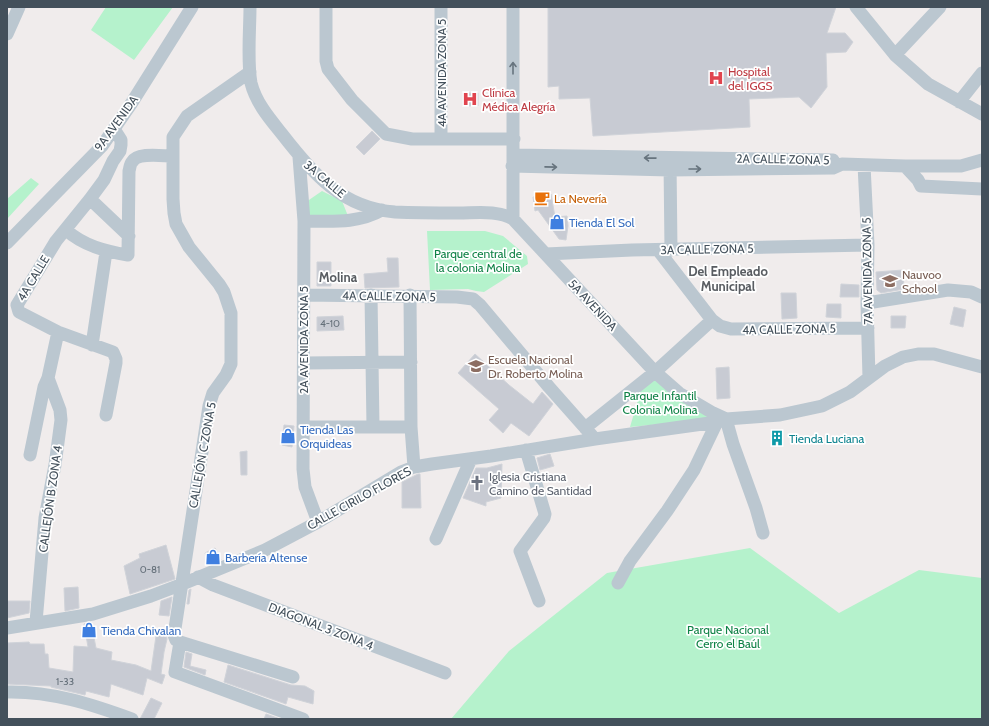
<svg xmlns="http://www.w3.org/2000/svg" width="989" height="726" viewBox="0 0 989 726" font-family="Cabin,sans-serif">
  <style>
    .green { fill: #b5f2cc }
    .building { fill: #c8cbd3; stroke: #d0d3d9 }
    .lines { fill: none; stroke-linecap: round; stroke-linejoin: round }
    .minor { stroke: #bbc7d0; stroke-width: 13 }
    .oneway { stroke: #67747e }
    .labels { text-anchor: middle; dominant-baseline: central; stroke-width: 3.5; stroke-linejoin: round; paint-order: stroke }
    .number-label { font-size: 10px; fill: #646f79 }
    .health-label { font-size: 12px; fill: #be3a42; stroke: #fff; text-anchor: start }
    .street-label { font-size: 12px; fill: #43505b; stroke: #fff }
    .food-label { font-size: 12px; fill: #c56008; stroke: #fff; text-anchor: start }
    .shop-label { font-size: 12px; fill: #366cbe; stroke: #fff; text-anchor: start }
    .park-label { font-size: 12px; fill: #0f8246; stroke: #fff }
    .education-label { font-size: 12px; fill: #785e54; stroke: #fff; text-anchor: start }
    .culture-label { font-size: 12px; fill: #0d838f; stroke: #fff; text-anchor: start }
    .worship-label { font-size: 12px; fill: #5b616d; stroke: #fff; text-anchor: start }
    .neighbourhood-label { font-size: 13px; font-weight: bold; fill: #595d62; stroke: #fff }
  </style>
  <rect width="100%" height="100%" fill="#f0ecec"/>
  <path class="green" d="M 106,7 L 173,7 L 134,60 L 91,30 Z
    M 31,178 L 39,184 L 7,219 L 7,199 Z
    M 322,191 L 342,201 L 348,216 L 307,216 L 306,202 Z
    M 427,231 L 485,231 L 503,236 L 527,256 L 528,264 L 484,292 L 476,291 L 468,289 L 430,290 Z
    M 657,374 L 723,418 L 630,427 L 642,386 Z
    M 750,548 L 839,613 L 919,570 L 982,578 L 982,719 L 451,719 L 509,651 L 607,573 Z"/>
  <path class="building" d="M 548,7 L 836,7 L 827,33 L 845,33 L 853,42 L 846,52 L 826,53 L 827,87 L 811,108 L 799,97 L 749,99 L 750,127 L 593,136 L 590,98 L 559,99 L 559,86 L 548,87 Z
    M 463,93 L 478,93 L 478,106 L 463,106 Z
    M 372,131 L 380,139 L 364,155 L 356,147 Z
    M 551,194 L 555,217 L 567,216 L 568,226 L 566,240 L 559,239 L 538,210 L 535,211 L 533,197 Z
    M 387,258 L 398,258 L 399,287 L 365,288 L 364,274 L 388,272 Z
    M 317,262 L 331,262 L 331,286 L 317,286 Z
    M 903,270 L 904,289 L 881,293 L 877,290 L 876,272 Z
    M 841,284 L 859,285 L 859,297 L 840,297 Z
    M 781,293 L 796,293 L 797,318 L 782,319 Z
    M 827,304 L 841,304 L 841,318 L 826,317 Z
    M 954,307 L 966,310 L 963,327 L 950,324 Z
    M 343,316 L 344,330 L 317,331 L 317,317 Z
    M 891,316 L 906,316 L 905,328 L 891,328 Z
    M 475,354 L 509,385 L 533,404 L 542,392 L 553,404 L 529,436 L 511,423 L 503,433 L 489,420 L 499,409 L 458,373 Z
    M 729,367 L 730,398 L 717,399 L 716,368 Z
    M 284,425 L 294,426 L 292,447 L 282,445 Z
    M 247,451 L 247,475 L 241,475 L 240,452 Z
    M 550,454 L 554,466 L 540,470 L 537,458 Z
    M 502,464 L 501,498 L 486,502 L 486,506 L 463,498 L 476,468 L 487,468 Z
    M 418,474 L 420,474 L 421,508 L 402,508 L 402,482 Z
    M 166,545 L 175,579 L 130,594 L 124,566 L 140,558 L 139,554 Z
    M 215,548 L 221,560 L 210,564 L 205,553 Z
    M 78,587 L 79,608 L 65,611 L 64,588 Z
    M 191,589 L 189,604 L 187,604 L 189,590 Z
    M 172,597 L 169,616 L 159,615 L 161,601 Z
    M 7,601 L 30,601 L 29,613 L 7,618 Z
    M 91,622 L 96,648 L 112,652 L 111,660 L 136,665 L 151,671 L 156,636 L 166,633 L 167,639 L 164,652 L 161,674 L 165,675 L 162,684 L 147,678 L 143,695 L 111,684 L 109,697 L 86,691 L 85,695 L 51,687 L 51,686 L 7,684 L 7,643 L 29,642 L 30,644 L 44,644 L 45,654 L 48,654 L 49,668 L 73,672 L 74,646 L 88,647 L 84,624 Z
    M 186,652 L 192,654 L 190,666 L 206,670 L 205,675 L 184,667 Z
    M 228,665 L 291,685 L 305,686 L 314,691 L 313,704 L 288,697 L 286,704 L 224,682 Z
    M 151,698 L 162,703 L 154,719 L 140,719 Z
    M 266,714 L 280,719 L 264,719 Z"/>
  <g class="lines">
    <path class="minor" d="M 250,7 C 250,29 247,62 251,83 C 256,103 270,119 282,134 C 313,174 342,208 395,212 C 417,213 438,213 459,213 C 476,213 498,210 513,219 L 655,372 L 679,393 L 713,413 L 726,419 L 780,415 L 822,406 L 850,392 L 885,366 L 903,357 L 918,354 L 934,354 L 982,367
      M 326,7 L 326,61 L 328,69 L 352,100 L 386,134 L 412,139 L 514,139
      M 441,7 L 441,139
      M 856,7 L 895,55 L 928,84 L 982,114
      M 7,34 L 19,7
      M 895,55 L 940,7
      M 250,72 L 187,116 L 173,137 L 173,199 L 174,213 L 176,224 L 189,247 L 219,284 L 224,292 L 231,313 L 231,364 L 226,375 L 213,393 L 209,406 L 174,635 L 176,640 L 180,642 L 293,677
      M 959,102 L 982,73
      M 513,155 L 833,160
      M 299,157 L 304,221 L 303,469 L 305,487 L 318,522
      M 670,162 L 671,250
      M 864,165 L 868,245 L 867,303 L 869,378
      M 512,166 L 670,170 L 833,168 L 842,164 L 905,166 L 961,166 L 982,160
      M 905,166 L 918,180 L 921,186 L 982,189
      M 90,199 L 129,236
      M 513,219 L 513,7
      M 304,221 C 330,221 358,224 382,210
      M 66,230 C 84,246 105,251 128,255 L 129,171 C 130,168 130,164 132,162 C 137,152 162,156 172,156
      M 7,243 L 102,146 L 131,104 L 192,7
      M 658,250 L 712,320 L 720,326 L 731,329 L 868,328
      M 546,254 L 632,250 L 868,245
      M 304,295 L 457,297 L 473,299 L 480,305 L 549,387 L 595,439
      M 371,295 L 373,427
      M 410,295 L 411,427 L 414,467
      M 867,303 L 948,290 L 971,292 L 982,297
      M 92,345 L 106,252
      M 304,363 L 411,362
      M 106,415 L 116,363 L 116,359 L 113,352 L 58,332 L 19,312 L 17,305 L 56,241 L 90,199 L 104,180 L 113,161 L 120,151 L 121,145 L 121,140 L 114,129
      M 726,419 L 733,444 L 756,508 L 763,533
      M 303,427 L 411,427
      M 585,428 L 655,372 L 712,320
      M 526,450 L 545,514 L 544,518 L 520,551 L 539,601
      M 30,455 L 44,387 L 48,378 L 58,332
      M 436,539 L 471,459
      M 198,577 L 213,585 L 445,673
      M 618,583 L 630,561 L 667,511 L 694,470 L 717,422
      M 36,622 L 45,518 L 55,465 L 61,420 L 60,410 L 48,378
      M 7,628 L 93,614 L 151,596 L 180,585 L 265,550 L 318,522 L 401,472 L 414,467 L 432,464 L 491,456 L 595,439 L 717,422 L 726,419
      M 180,642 L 175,672 L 303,719
      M 7,692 C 51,691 91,704 132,719"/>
  </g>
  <defs><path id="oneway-shaft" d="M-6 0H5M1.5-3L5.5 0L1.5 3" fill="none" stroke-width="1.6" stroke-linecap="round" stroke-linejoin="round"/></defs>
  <g class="oneway">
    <use href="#oneway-shaft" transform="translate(513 68) rotate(-90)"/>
    <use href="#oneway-shaft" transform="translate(650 158) rotate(-179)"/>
    <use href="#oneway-shaft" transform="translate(551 167) rotate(1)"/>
    <use href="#oneway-shaft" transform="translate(695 169)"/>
  </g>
  <defs>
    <symbol id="hospital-bare" viewBox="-9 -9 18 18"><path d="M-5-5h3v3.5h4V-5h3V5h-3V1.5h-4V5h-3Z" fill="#e0444e" stroke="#fff" stroke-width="2.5" paint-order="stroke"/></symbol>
    <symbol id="cafe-bare" viewBox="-9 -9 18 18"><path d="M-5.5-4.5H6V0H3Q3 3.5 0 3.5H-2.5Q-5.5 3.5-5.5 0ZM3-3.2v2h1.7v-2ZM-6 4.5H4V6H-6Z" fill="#e8710a" stroke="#fff" stroke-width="2.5" paint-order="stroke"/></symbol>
    <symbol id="shop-bare" viewBox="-9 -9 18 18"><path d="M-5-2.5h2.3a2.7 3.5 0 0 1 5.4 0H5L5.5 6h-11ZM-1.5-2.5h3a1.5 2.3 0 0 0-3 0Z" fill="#3f7fe0" stroke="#fff" stroke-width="2.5" paint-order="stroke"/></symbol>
    <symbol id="school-bare" viewBox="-9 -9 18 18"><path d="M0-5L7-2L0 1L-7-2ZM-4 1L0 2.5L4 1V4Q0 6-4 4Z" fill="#8d6e63" stroke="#fff" stroke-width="2.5" paint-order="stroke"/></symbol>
    <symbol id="building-bare" viewBox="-9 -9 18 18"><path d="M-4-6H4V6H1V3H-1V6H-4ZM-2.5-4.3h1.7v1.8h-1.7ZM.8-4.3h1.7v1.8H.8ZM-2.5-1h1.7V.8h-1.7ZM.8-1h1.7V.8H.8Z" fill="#0f9aa8" stroke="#fff" stroke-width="2.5" paint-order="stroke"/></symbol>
    <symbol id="church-bare" viewBox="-9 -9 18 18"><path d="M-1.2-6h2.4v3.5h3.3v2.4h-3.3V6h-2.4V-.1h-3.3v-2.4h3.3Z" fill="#6b7280" stroke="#fff" stroke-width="2.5" paint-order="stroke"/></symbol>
  </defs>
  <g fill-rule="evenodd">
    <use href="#hospital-bare" x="705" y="67" width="22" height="22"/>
    <use href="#hospital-bare" x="459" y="88" width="22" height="22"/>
    <use href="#cafe-bare" x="531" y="187" width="22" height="22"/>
    <use href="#shop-bare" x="546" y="211" width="22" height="22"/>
    <use href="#school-bare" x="879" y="270" width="22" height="22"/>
    <use href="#school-bare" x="465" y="355" width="22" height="22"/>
    <use href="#shop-bare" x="277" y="425" width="22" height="22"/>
    <use href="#building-bare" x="766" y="427" width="22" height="22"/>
    <use href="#church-bare" x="466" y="472" width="22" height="22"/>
    <use href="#shop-bare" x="202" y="546" width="22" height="22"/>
    <use href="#shop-bare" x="78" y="619" width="22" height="22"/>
  </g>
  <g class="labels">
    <g class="number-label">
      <text x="330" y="323">4-10</text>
      <text x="150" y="569">0-81</text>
      <text x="65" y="681">1-33</text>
    </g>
    <g class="health-label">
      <text x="728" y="71">Hospital<tspan x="728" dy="14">del IGGS</tspan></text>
      <text x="482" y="92">Clínica<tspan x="482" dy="14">Médica Alegría</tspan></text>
    </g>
    <g class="street-label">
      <text transform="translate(441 73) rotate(-90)">4A AVENIDA ZONA 5</text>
      <text transform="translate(116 123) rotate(-54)">9A AVENIDA</text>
      <text transform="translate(783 159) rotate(1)">2A CALLE ZONA 5</text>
      <text transform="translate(325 179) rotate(40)">3A CALLE</text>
      <text transform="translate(707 249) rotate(-1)">3A CALLE ZONA 5</text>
      <text transform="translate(867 271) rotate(-91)">7A AVENIDA ZONA 5</text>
      <text transform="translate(33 278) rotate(-59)">4A CALLE</text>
      <text transform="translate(389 296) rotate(1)">4A CALLE ZONA 5</text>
      <text transform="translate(593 305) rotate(47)">5A AVENIDA</text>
      <text transform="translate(789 329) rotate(-1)">4A CALLE ZONA 5</text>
      <text transform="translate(303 340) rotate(-90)">2A AVENIDA ZONA 5</text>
      <text transform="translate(202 455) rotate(-80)">CALLEJÓN C ZONA 5</text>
      <text transform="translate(359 498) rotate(-29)">CALLE CIRILO FLORES</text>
      <text transform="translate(50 499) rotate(-82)">CALLEJÓN B ZONA 4</text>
      <text transform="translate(321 626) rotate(21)">DIAGONAL 3 ZONA 4</text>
    </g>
    <g class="food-label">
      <text x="554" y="198">La Nevería</text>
    </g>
    <g class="shop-label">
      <text x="569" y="222">Tienda El Sol</text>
      <text x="300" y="429">Tienda Las<tspan x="300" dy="14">Orquideas</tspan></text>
      <text x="225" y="557">Barbería Altense</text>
      <text x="101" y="630">Tienda Chivalan</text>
    </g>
    <g class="park-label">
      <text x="478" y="253">Parque central de<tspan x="478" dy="14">la colonia Molina</tspan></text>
      <text x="660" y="395">Parque Infantil<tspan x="660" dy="14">Colonia Molina</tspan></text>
      <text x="728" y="629">Parque Nacional<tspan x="728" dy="14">Cerro el Baúl</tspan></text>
    </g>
    <g class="education-label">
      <text x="902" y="274">Nauvoo<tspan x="902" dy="14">School</tspan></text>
      <text x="488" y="359">Escuela Nacional<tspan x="488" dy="14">Dr. Roberto Molina</tspan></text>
    </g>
    <g class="culture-label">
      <text x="789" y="438">Tienda Luciana</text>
    </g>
    <g class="worship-label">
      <text x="489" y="476">Iglesia Cristiana<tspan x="489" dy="14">Camino de Santidad</tspan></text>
    </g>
    <g class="neighbourhood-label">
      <text x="728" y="271">Del Empleado<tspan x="728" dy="15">Municipal</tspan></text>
      <text x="338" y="277">Molina</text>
    </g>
  </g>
  <rect width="989" height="726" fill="none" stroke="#43505b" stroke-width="16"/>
</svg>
